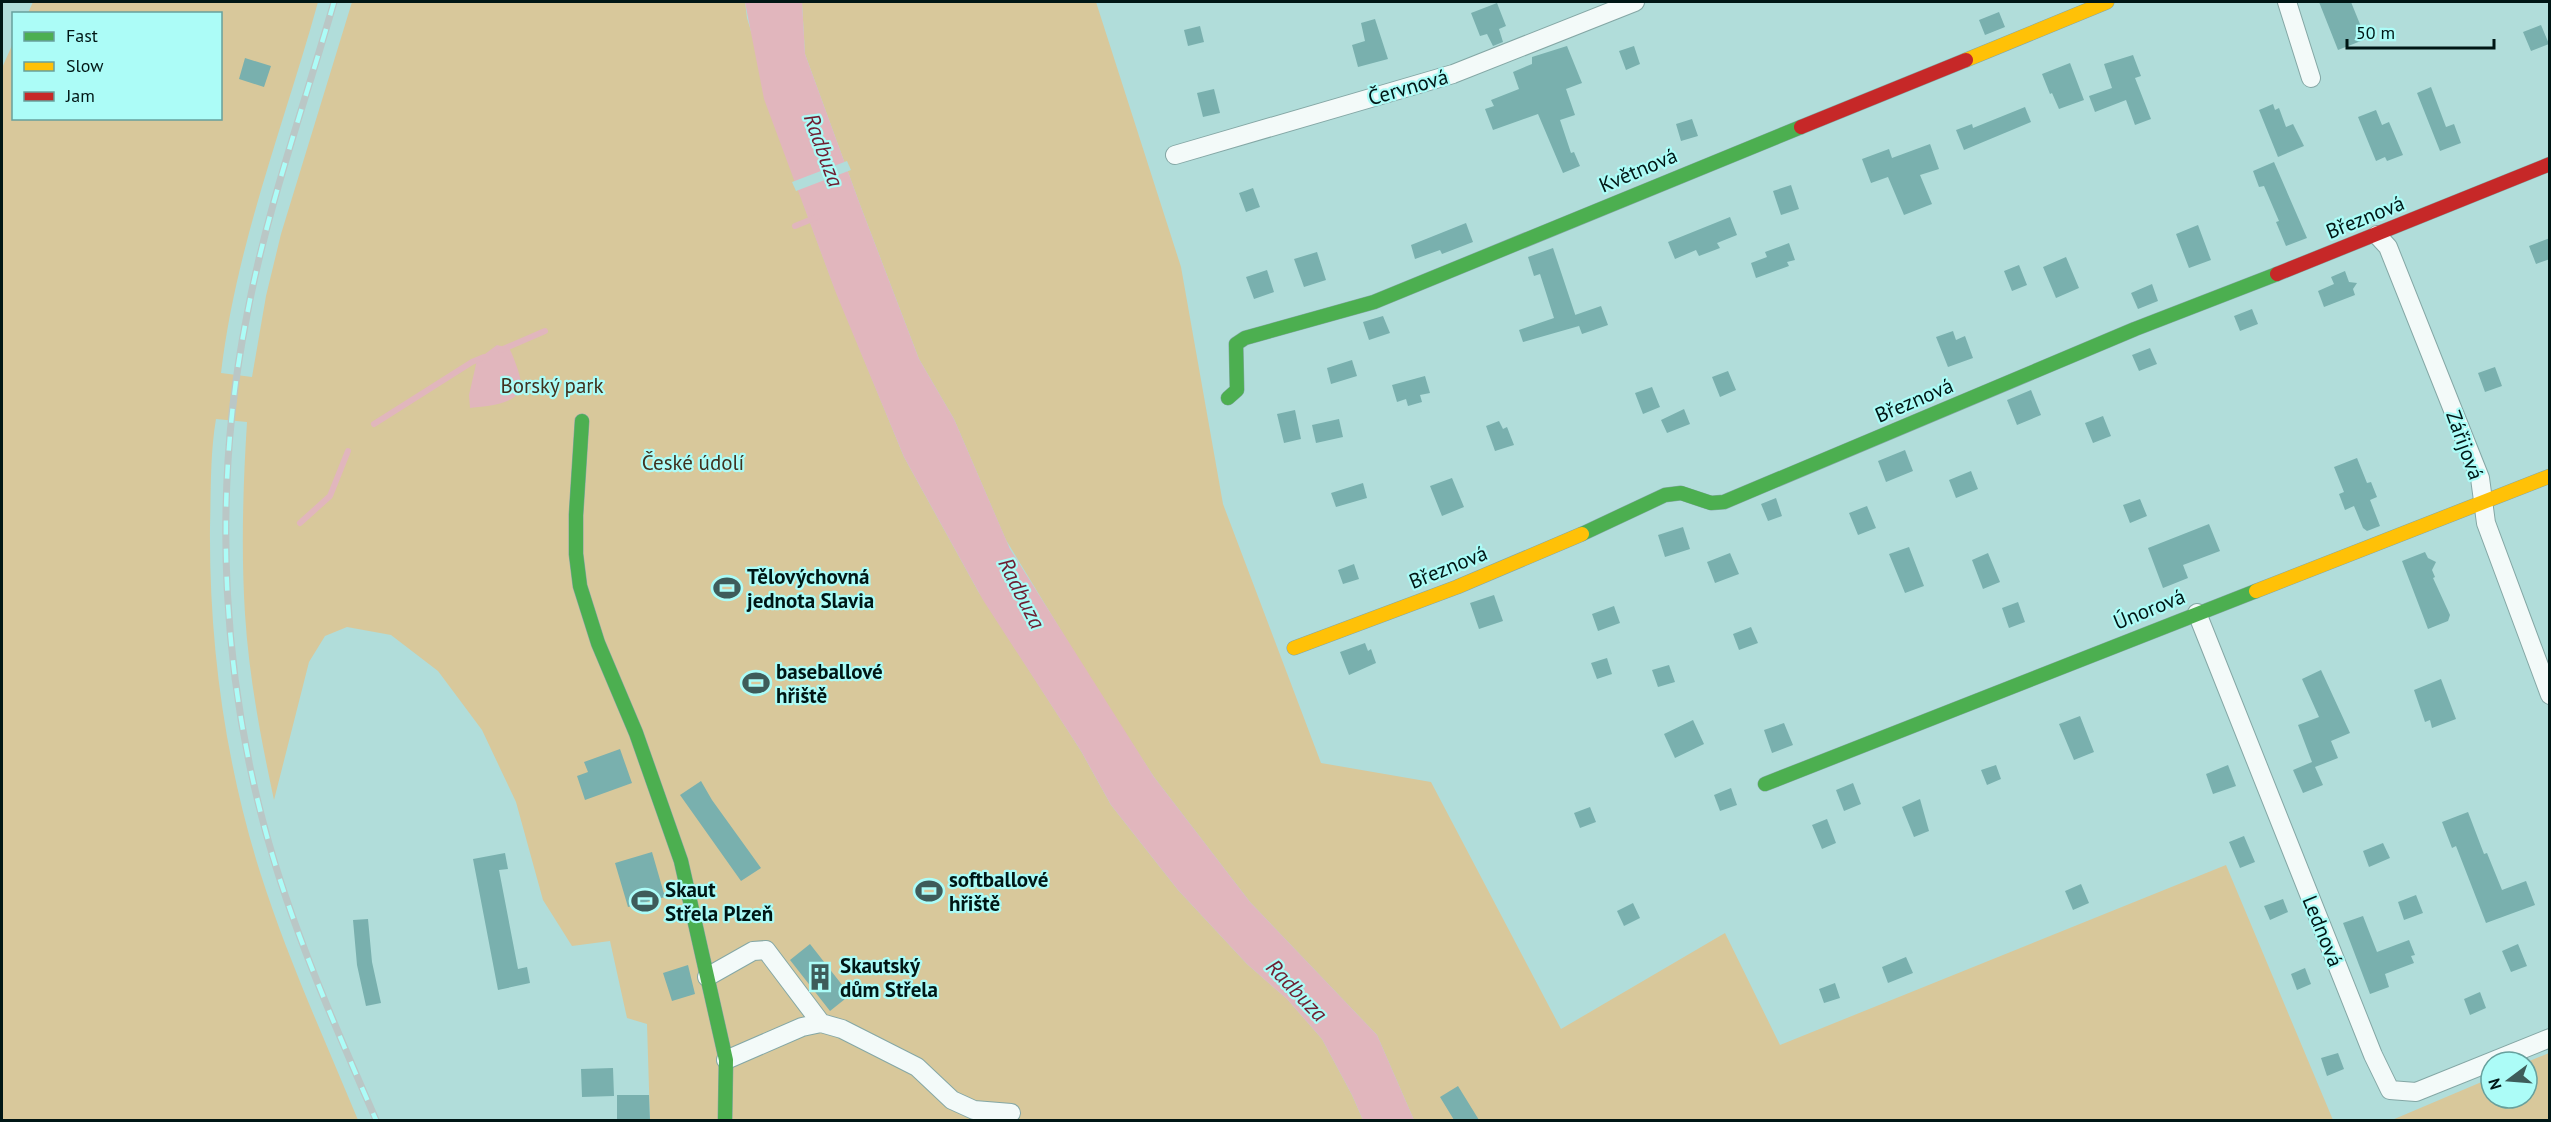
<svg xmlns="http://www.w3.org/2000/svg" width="2551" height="1122" viewBox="0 0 2551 1122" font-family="'PT Sans',sans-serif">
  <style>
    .green { fill: #d8c89b }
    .water { fill: #e1b6bd }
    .pier { fill: #b1ddda }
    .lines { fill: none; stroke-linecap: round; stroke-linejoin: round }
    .stream { stroke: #e1b6bd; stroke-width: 6 }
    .building { fill: #79b0ae }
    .street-casing { stroke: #84a7a5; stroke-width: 20 }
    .fast-casing { stroke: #84a7a5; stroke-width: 15 }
    .slow-casing { stroke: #84a7a5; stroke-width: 15 }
    .jam-casing { stroke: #84a7a5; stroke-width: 15 }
    .street { stroke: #f3faf9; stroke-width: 18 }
    .fast { stroke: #4caf50; stroke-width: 14 }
    .slow { stroke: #ffc107; stroke-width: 14 }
    .jam { stroke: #c62828; stroke-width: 14 }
    .rail-casing { stroke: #bac7c6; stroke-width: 7 }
    .rail { stroke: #acfcf7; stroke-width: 4.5; stroke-dasharray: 14; stroke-linecap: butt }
    .labels { text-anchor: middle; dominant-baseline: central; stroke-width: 4.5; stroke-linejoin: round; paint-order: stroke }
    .street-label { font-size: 21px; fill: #001615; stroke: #acfcf7 }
    .park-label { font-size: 21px; fill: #40311e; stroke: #acfcf7 }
    .poi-label { font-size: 21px; font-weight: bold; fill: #001615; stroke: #acfcf7; text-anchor: start }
    .water-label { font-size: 22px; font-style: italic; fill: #6f1e31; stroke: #acfcf7 }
  </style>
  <rect width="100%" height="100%" fill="#b1ddda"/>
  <path class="green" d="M 33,2 L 318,2 C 284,125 236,245 221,373 L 252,377 L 266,296 L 281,234 L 352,2 L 745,2 L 747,18 L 803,203 L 833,284 L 904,457 L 978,591 L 1081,751 L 1111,805 L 1178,890 L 1247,964 L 1287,999 L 1322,1039 L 1352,1095 L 1363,1120 L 650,1120 L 647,1024 L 627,1018 L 610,941 L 572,946 L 543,900 L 516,802 L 482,730 L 438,671 L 391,635 L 347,627 L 325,636 L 309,662 L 274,800 C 261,739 249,677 245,614 C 241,550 243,486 247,422 L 216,419 C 210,454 211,492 210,527 C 209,643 225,761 260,872 C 287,957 324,1038 358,1120 L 2,1120 L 2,68 L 13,43 L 14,118 L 220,118 L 220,14 L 28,13 Z
    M 802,2 L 1096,2 L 1181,267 L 1223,504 L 1321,763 L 1431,782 L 1561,1029 L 1725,933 L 1780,1045 L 2226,865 L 2333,1120 L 1414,1120 L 1377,1035 L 1250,902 L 1154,777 L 1093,683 L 1006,540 L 954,419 L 919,359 L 859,202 L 805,54 Z
    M 2549,1053 L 2549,1120 L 2392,1120 L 2491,1078 L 2491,1098 L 2527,1098 L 2527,1062 Z"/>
  <path class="water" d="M 745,2 L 802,2 L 805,54 L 859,202 L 919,359 L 954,419 L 1010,549 L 1154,777 L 1250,902 L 1377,1035 L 1414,1120 L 1363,1120 L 1352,1095 L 1322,1039 L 1287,999 L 1247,964 L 1178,890 L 1111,805 L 1081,751 L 983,600 L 904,457 L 836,293 L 764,99 Z
    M 497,345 L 509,348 C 513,355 515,362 518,370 C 519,374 521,380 521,384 C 521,405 485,406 470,408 L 469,395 L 477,360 Z"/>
  <path class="pier" d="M 847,161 L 851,170 L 796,191 L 792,182 Z"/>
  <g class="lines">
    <path class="stream" d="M 795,226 L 817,217
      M 501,350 L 545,331
      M 374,424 L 472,362 L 484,357
      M 300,523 L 330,496 L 348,451"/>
  </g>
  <path class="building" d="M 2319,2 L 2351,2 L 2366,39 L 2338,50 Z
    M 1497,3 L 1506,26 L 1499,29 L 1503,42 L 1493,46 L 1487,34 L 1480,36 L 1471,13 Z
    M 1999,12 L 2005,27 L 1985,35 L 1979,20 Z
    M 1375,19 L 1388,59 L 1358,67 L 1352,45 L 1365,41 L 1361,23 Z
    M 2541,25 L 2549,44 L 2531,51 L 2523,32 Z
    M 1200,26 L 1204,42 L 1188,46 L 1184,30 Z
    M 1567,46 L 1582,83 L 1566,89 L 1575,115 L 1560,120 L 1571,153 L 1574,152 L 1580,166 L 1563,173 L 1538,114 L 1493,130 L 1485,109 L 1494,106 L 1491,100 L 1519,89 L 1513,72 L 1532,64 L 1532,57 Z
    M 1634,46 L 1640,64 L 1626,70 L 1619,51 Z
    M 2133,55 L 2141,76 L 2135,78 L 2151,119 L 2135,125 L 2126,100 L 2095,112 L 2089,96 L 2112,88 L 2104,64 Z
    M 245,58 L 271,66 L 264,87 L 239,79 Z
    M 2070,63 L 2084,100 L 2059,109 L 2052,93 L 2050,94 L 2042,74 Z
    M 2431,87 L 2446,127 L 2454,124 L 2461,143 L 2440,151 L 2417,93 Z
    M 1214,89 L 1220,113 L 1203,117 L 1197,93 Z
    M 2273,104 L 2275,110 L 2279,108 L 2286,127 L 2293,124 L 2304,146 L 2278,157 L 2259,110 Z
    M 2025,107 L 2031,122 L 1964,150 L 1956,130 L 1972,124 L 1973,128 Z
    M 2376,110 L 2382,125 L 2389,122 L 2403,155 L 2387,161 L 2385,157 L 2376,161 L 2358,117 Z
    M 1692,119 L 1698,136 L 1681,141 L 1676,124 Z
    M 1930,144 L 1939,169 L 1920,175 L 1932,204 L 1904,215 L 1888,177 L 1871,183 L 1862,159 L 1889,149 L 1892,158 Z
    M 2274,162 L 2307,238 L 2286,246 L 2276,222 L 2279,221 L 2264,186 L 2259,187 L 2253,171 Z
    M 1791,185 L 1799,209 L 1781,215 L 1773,191 Z
    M 1253,188 L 1260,207 L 1246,212 L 1239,193 Z
    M 1730,217 L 1737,235 L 1717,243 L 1720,248 L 1699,256 L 1696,250 L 1675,259 L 1668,242 Z
    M 1466,223 L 1473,242 L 1442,254 L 1440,250 L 1415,259 L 1411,245 Z
    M 2198,225 L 2211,260 L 2189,268 L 2176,234 Z
    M 2550,238 L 2550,259 L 2536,264 L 2529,246 Z
    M 1789,243 L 1795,260 L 1787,262 L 1789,266 L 1756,278 L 1751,263 L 1767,257 L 1765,252 Z
    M 1553,248 L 1579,326 L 1523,342 L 1519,330 L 1554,318 L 1540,274 L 1534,276 L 1528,257 Z
    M 1317,252 L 1326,280 L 1304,287 L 1294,259 Z
    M 2066,257 L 2079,288 L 2056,298 L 2043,267 Z
    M 2019,265 L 2027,285 L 2012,291 L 2004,271 Z
    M 1267,270 L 1274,292 L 1254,299 L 1246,277 Z
    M 2345,271 L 2349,282 L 2357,283 L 2353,289 L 2355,295 L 2324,307 L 2318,291 L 2334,284 L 2331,277 Z
    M 2152,284 L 2158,301 L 2138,309 L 2131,293 Z
    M 1601,306 L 1608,325 L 1582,334 L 1575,315 Z
    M 2252,309 L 2258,324 L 2240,331 L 2234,316 Z
    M 1383,316 L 1390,333 L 1369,340 L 1363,322 Z
    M 1953,331 L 1956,340 L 1965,336 L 1973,358 L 1948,367 L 1936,337 Z
    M 2150,348 L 2157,364 L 2139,371 L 2132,355 Z
    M 1352,360 L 1357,376 L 1331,384 L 1327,368 Z
    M 2495,367 L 2502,386 L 2485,392 L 2478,373 Z
    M 1728,371 L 1736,390 L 1720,397 L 1712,377 Z
    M 1425,376 L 1430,393 L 1420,395 L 1422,402 L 1408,406 L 1406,399 L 1397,402 L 1392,385 Z
    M 1652,387 L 1660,407 L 1643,414 L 1635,393 Z
    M 2031,390 L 2041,415 L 2017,425 L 2007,400 Z
    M 1684,409 L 1690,424 L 1667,433 L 1661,420 Z
    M 1295,410 L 1301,439 L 1284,443 L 1277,414 Z
    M 2103,416 L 2111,436 L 2093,443 L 2085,423 Z
    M 1339,419 L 1343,437 L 1316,443 L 1312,425 Z
    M 1499,421 L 1503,429 L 1507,427 L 1514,445 L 1495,451 L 1486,426 Z
    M 1905,450 L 1913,471 L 1886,482 L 1878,461 Z
    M 2357,458 L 2367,483 L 2371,482 L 2377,497 L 2370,500 L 2380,526 L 2367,531 L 2363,528 L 2354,506 L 2345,510 L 2339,494 L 2344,492 L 2334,467 Z
    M 1971,471 L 1978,489 L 1956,498 L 1949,480 Z
    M 1452,478 L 1464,507 L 1442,516 L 1430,486 Z
    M 1363,483 L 1367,498 L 1336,507 L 1331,493 Z
    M 1776,498 L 1782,516 L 1768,521 L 1761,504 Z
    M 2140,499 L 2147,516 L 2130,523 L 2123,505 Z
    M 1867,506 L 1876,528 L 1858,535 L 1849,513 Z
    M 2209,524 L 2220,551 L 2183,565 L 2188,578 L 2163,588 L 2148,548 Z
    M 1683,527 L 1690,549 L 1665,557 L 1658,535 Z
    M 1909,547 L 1924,586 L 1905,593 L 1889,554 Z
    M 2425,552 L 2428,558 L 2436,562 L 2432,570 L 2435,577 L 2433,578 L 2450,615 L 2448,621 L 2428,629 L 2402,561 Z
    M 1730,553 L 1739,574 L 1715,583 L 1707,562 Z
    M 1988,553 L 2000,582 L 1983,589 L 1972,560 Z
    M 1354,564 L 1359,579 L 1343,584 L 1338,570 Z
    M 1494,595 L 1503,621 L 1479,629 L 1470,603 Z
    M 2018,602 L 2025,622 L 2009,628 L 2002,608 Z
    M 1614,606 L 1620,623 L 1598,631 L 1592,614 Z
    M 1751,627 L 1758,643 L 1739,650 L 1733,634 Z
    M 1365,643 L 1368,651 L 1371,649 L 1376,663 L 1349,675 L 1340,652 Z
    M 1607,658 L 1612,674 L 1597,679 L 1591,663 Z
    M 1669,665 L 1675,682 L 1658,687 L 1652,670 Z
    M 2321,670 L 2350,733 L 2331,741 L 2338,758 L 2315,767 L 2323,785 L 2303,793 L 2293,770 L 2312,762 L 2298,725 L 2319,717 L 2302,679 Z
    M 2441,679 L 2456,719 L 2432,728 L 2430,720 L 2425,722 L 2414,690 Z
    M 2080,716 L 2094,752 L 2074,760 L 2059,724 Z
    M 1693,720 L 1704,744 L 1675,758 L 1664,734 Z
    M 1784,723 L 1793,745 L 1772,753 L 1764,730 Z
    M 620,749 L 632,783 L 585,800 L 577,776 L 588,772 L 584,762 Z
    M 1996,765 L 2001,779 L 1987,785 L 1981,770 Z
    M 2228,765 L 2236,786 L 2213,794 L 2206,774 Z
    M 701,781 L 712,800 L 761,868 L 741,881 L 680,795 Z
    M 1853,783 L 1861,804 L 1844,811 L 1836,790 Z
    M 1731,788 L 1737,805 L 1720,811 L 1714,795 Z
    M 1920,799 L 1929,831 L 1914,837 L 1902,807 Z
    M 1590,807 L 1596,822 L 1580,828 L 1574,813 Z
    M 2468,812 L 2484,854 L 2487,853 L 2502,890 L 2526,881 L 2535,905 L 2486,923 L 2456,846 L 2452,848 L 2442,822 Z
    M 1827,819 L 1836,843 L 1822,849 L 1812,825 Z
    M 2244,836 L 2255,862 L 2240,868 L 2229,842 Z
    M 2383,843 L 2390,858 L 2369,867 L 2363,851 Z
    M 652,852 L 665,897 L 628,907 L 615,863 Z
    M 505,853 L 508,869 L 499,870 L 518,969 L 527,967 L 530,983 L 498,990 L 473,859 Z
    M 2081,884 L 2089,903 L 2073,910 L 2065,891 Z
    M 2416,895 L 2423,913 L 2404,920 L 2398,902 Z
    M 2283,899 L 2288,912 L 2270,920 L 2264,906 Z
    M 1633,903 L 1640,918 L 1624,926 L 1617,911 Z
    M 2363,916 L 2377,952 L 2409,940 L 2415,955 L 2411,956 L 2414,963 L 2385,974 L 2389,987 L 2370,994 L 2343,923 Z
    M 368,919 L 372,962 L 381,1003 L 366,1006 L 357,965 L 353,920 Z
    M 810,944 L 850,995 L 830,1011 L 790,960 Z
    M 2518,944 L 2527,966 L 2511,972 L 2502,951 Z
    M 1906,957 L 1913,973 L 1888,983 L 1882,967 Z
    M 688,965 L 695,994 L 672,1001 L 663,973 Z
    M 2305,968 L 2311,984 L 2297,990 L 2291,974 Z
    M 1835,983 L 1840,998 L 1824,1003 L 1819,989 Z
    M 2480,992 L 2486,1008 L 2470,1015 L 2464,999 Z
    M 2338,1053 L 2344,1069 L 2327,1076 L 2321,1058 Z
    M 613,1068 L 614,1096 L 582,1097 L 581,1069 Z
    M 1458,1086 L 1479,1120 L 1454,1120 L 1440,1097 Z
    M 617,1095 L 649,1095 L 650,1120 L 617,1120 Z"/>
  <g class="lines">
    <defs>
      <path id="street" d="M 2287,2 L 2311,78
        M 1175,155 L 1453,74 L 1635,2
        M 2377,235 L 2388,247 L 2480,478 L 2486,523 L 2550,695
        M 2197,613 L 2373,1055 L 2390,1090 L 2416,1092 L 2550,1038
        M 707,977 L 753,951 L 766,950 L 821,1023
        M 726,1060 L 802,1027 L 821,1023 L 842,1029 L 917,1067 L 952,1100 L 974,1110 L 1011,1113"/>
      <path id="fast" d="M 1228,398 L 1237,390 L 1236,344 L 1245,338 L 1374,302 L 1801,127
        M 582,421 L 576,515 L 576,554 L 580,586 L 598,643 L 636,733 L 681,861 L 726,1060 L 725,1120
        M 1582,534 L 1665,495 L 1681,493 L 1711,503 L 1724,502 L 2135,329 L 2277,274
        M 1765,784 L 2256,591"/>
      <path id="slow" d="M 1966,60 L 2107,2
        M 2256,591 L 2550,476
        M 1294,648 L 1457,587 L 1582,534"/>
      <path id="jam" d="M 1801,127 L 1966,60
        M 2277,274 L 2550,164"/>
    </defs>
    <use href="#street" class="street-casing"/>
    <use href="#fast" class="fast-casing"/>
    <use href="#slow" class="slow-casing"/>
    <use href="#jam" class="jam-casing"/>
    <use href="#street" class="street"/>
    <use href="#fast" class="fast"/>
    <use href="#slow" class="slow"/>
    <use href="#jam" class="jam"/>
    <defs>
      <path id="rail" d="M 334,2 C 304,106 267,208 247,315 C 211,496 221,690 276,867 C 303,954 340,1037 376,1120"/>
    </defs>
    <use href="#rail" class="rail-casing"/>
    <use href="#rail" class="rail"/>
  </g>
  <defs>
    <symbol id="stadium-bare" viewBox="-9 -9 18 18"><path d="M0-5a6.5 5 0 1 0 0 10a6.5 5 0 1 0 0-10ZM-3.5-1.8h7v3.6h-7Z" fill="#3e5c5a" stroke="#acfcf7" stroke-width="2.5" paint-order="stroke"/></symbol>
    <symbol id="building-bare" viewBox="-9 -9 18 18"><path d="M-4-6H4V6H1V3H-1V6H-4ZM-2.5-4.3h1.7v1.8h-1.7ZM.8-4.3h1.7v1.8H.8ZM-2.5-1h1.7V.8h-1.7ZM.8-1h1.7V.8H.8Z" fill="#3e5c5a" stroke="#acfcf7" stroke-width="2.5" paint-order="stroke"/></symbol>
  </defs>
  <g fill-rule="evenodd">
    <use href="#stadium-bare" x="708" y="569" width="38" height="38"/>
    <use href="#stadium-bare" x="737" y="664" width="38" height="38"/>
    <use href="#stadium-bare" x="910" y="872" width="38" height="38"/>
    <use href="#stadium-bare" x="626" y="882" width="38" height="38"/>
    <use href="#building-bare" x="801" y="958" width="38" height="38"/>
  </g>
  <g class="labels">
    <g class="street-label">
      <text transform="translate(1408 87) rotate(-16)">Červnová</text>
      <text transform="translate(1638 170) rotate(-23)">Květnová</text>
      <text transform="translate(2365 217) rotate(-22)">Březnová</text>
      <text transform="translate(1914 400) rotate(-23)">Březnová</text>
      <text transform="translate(2465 445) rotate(70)">Zářijová</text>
      <text transform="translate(1448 567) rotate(-22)">Březnová</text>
      <text transform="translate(2149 609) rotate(-22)">Únorová</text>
      <text transform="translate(2323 931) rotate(68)">Lednová</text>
    </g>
    <g class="park-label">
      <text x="552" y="385">Borský park</text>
      <text x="693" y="462">České údolí</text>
    </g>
    <g class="poi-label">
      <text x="747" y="576">Tělovýchovná<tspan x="747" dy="24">jednota Slavia</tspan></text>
      <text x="776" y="671">baseballové<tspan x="776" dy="24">hřiště</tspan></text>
      <text x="949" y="879">softballové<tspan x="949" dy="24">hřiště</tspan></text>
      <text x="665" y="889">Skaut<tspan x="665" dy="24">Střela Plzeň</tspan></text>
      <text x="840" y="965">Skautský<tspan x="840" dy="24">dům Střela</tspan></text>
    </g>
    <g class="water-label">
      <text transform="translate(824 150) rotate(70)">Radbuza</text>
      <text transform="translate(1022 593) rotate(63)">Radbuza</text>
      <text transform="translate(1297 990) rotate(46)">Radbuza</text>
    </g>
  </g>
  <rect width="2551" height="1122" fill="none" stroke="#001615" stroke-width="6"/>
  <rect x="12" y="12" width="210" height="108" fill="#acfcf7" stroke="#67a09d" stroke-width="1.5"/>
  <rect x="24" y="32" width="30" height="9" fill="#4caf50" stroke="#67a09d" stroke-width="1.5"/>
  <text x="66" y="42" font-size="18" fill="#001615">Fast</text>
  <rect x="24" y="62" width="30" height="9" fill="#ffc107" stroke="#67a09d" stroke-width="1.5"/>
  <text x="66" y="72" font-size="18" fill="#001615">Slow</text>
  <rect x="24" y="92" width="30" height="9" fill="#c62828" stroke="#67a09d" stroke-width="1.5"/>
  <text x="66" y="102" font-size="18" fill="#001615">Jam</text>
  <g transform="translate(2509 1080) rotate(254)"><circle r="28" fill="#acfcf7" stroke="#67a09d" stroke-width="1.5"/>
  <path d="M0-4.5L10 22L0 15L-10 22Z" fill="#3e5c5a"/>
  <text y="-9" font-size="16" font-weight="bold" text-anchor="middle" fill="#001615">N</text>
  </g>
  <path d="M2347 39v9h147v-9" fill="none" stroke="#001615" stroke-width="3"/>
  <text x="2356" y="39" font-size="18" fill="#001615" stroke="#acfcf7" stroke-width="4.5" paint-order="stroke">50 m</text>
</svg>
